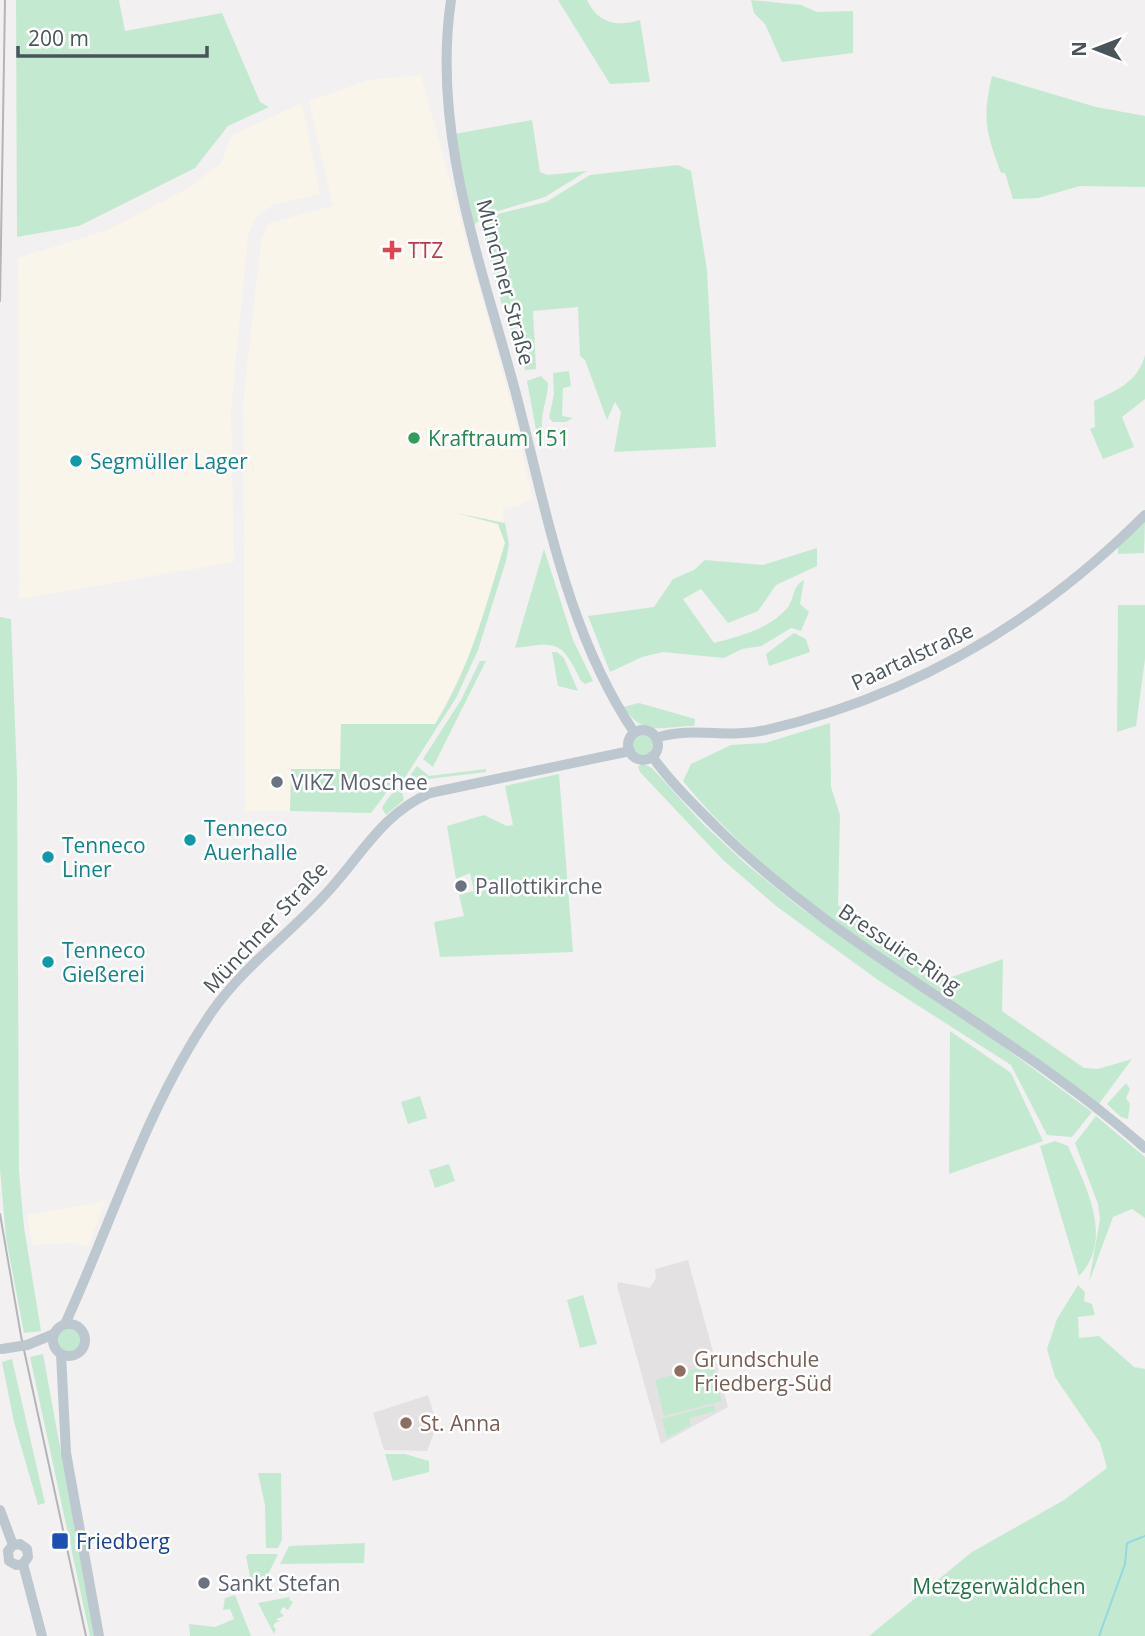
<svg xmlns="http://www.w3.org/2000/svg" width="1145" height="1636" viewBox="0 0 1145 1636" font-family="'Open Sans',sans-serif">
  <style>
    .commercial { fill: #faf5eb }
    .education { fill: #e3e1e1 }
    .green { fill: #c3ead0 }
    .lines { fill: none; stroke-linecap: round; stroke-linejoin: round }
    .stream { stroke: #95d7e2; stroke-width: 2 }
    .secondary { stroke: #bdc7cf; stroke-width: 10 }
    .rail { stroke: #b2b5b9; stroke-width: 2 }
    .secondary-bridge { stroke: #bdc7cf; stroke-width: 10 }
    .health-dot { fill: #e0444e; stroke: #fff; stroke-width: 2.5 }
    .leisure-dot { fill: #2e9e5b; stroke: #fff; stroke-width: 2.5 }
    .culture-dot { fill: #0f9aa8; stroke: #fff; stroke-width: 2.5 }
    .worship-dot { fill: #6b7280; stroke: #fff; stroke-width: 2.5 }
    .education-dot { fill: #8d6e63; stroke: #fff; stroke-width: 2.5 }
    .transit-dot { fill: #1a4fb4; stroke: #fff; stroke-width: 2.5 }
    .labels { text-anchor: middle; dominant-baseline: central; stroke-width: 5; stroke-linejoin: round; paint-order: stroke }
    .health-label { font-size: 21px; fill: #be3a42; stroke: #fff; text-anchor: start }
    .street-label { font-size: 21px; fill: #4a545b; stroke: #fff }
    .leisure-label { font-size: 21px; fill: #27864d; stroke: #fff; text-anchor: start }
    .culture-label { font-size: 21px; fill: #0d838f; stroke: #fff; text-anchor: start }
    .worship-label { font-size: 21px; fill: #5b616d; stroke: #fff; text-anchor: start }
    .education-label { font-size: 21px; fill: #785e54; stroke: #fff; text-anchor: start }
    .transit-label { font-size: 21px; fill: #164399; stroke: #fff; text-anchor: start }
    .park-label { font-size: 21px; fill: #227546; stroke: #fff }
  </style>
  <rect width="100%" height="100%" fill="#f2f0f0"/>
  <path class="commercial" d="M 421,75 L 516,422 L 532,498 L 519,506 L 503,508 L 505,543 L 469,659 L 435,724 L 341,724 L 340,769 L 291,769 L 290,811 L 245,811 L 243,402 L 261,241 L 269,223 L 333,206 L 309,101 L 369,80 Z
    M 302,103 L 320,194 L 273,205 L 256,217 L 248,236 L 231,410 L 234,562 L 19,599 L 18,258 L 107,230 L 189,188 L 221,163 L 232,135 Z
    M 105,1201 L 88,1247 L 74,1243 L 32,1245 L 27,1215 Z"/>
  <path class="education" d="M 688,1260 L 728,1407 L 661,1444 L 617,1286 L 618,1282 L 650,1288 L 656,1278 L 655,1269 Z
    M 428,1395 L 437,1425 L 427,1451 L 384,1450 L 373,1413 Z"/>
  <path class="green" d="M 16,0 L 119,0 L 125,31 L 222,13 L 260,102 L 269,107 L 228,126 L 195,168 L 79,226 L 17,237 Z
    M 558,0 L 587,0 C 598,24 617,27 640,20 L 650,82 L 610,84 Z
    M 751,0 L 801,5 L 817,12 L 853,11 L 853,53 L 782,62 L 765,24 L 754,13 Z
    M 992,76 L 1096,107 L 1145,116 L 1145,187 L 1080,186 L 1038,198 L 1013,199 L 1005,173 L 1001,173 C 986,132 982,119 992,76 Z
    M 532,120 L 540,172 L 547,175 L 587,171 L 545,197 L 485,215 L 474,225 L 454,134 Z
    M 678,165 L 691,171 L 707,270 L 716,447 L 614,452 L 621,412 L 615,402 L 607,420 L 585,360 L 580,356 L 578,307 L 533,311 L 536,369 L 525,370 C 522,352 514,340 508,323 C 497,293 491,261 483,231 L 484,222 L 494,215 L 546,202 L 590,175 Z
    M 1145,355 L 1145,399 L 1122,417 L 1134,447 L 1103,459 L 1090,429 L 1095,427 L 1094,401 C 1117,390 1138,382 1145,355 Z
    M 569,371 L 571,386 L 563,388 L 562,416 L 573,418 L 566,422 L 553,422 L 549,418 L 554,394 L 553,373 Z
    M 541,376 L 548,383 C 548,398 541,411 542,427 L 536,430 L 527,381 Z
    M 456,513 L 505,523 L 509,544 L 506,561 L 478,650 L 456,698 L 402,782 L 393,784 L 371,813 L 290,811 L 291,769 L 340,769 L 341,724 L 435,724 C 470,668 486,606 505,543 L 498,524 Z
    M 1145,519 L 1144,553 L 1118,554 L 1118,546 Z
    M 817,548 L 817,566 L 776,585 L 758,611 L 728,623 L 701,589 L 683,599 L 714,643 C 740,636 770,629 788,607 C 795,597 792,587 804,580 L 800,604 L 809,612 L 801,631 L 791,628 L 761,646 L 742,649 L 724,658 L 663,652 L 642,657 L 610,672 L 588,616 L 654,607 L 673,579 L 694,570 L 705,560 L 763,565 Z
    M 544,549 L 573,640 L 593,681 L 585,684 L 581,681 C 561,640 558,642 515,648 Z
    M 1118,605 L 1145,605 L 1145,659 L 1136,726 L 1117,732 Z
    M 0,617 L 11,619 L 17,777 L 19,1172 L 24,1227 L 41,1331 L 24,1333 L 6,1238 L 0,1169 Z
    M 794,633 L 806,639 L 810,652 L 769,666 L 766,654 Z
    M 552,652 L 557,652 L 564,658 L 578,691 L 558,686 Z
    M 480,661 L 486,661 L 433,767 L 423,759 L 461,700 Z
    M 639,703 L 695,719 L 694,726 C 662,726 645,738 623,707 Z
    M 830,723 L 831,787 L 840,815 L 838,905 L 943,980 L 1003,959 L 1002,1011 L 1084,1068 L 1098,1069 L 1132,1059 L 1099,1104 C 961,996 795,919 683,781 L 691,764 L 731,745 L 765,743 Z
    M631 744a11 11 0 1 1 22 0a11 11 0 1 1-22 0Z
    M 642,763 L 652,768 L 702,823 L 746,864 L 802,909 L 989,1036 L 1092,1112 L 1072,1137 L 1047,1135 L 1011,1065 L 878,980 L 776,906 L 723,860 L 640,772 L 638,767 Z
    M 417,766 L 429,776 L 486,769 L 486,772 L 411,781 L 409,777 Z
    M 559,774 L 573,952 L 440,957 L 434,922 L 464,916 L 459,895 L 474,891 L 470,873 L 456,879 L 447,826 L 484,815 L 507,826 L 513,825 L 505,786 Z
    M 401,788 L 404,800 L 386,815 L 382,808 C 387,799 392,791 401,788 Z
    M 950,1031 L 1011,1073 L 1043,1141 L 949,1174 Z
    M 1126,1083 L 1130,1089 L 1126,1098 L 1130,1104 L 1128,1119 L 1121,1117 L 1107,1104 Z
    M 420,1096 L 427,1118 L 408,1124 L 401,1102 Z
    M 1096,1116 L 1145,1157 L 1145,1218 L 1132,1209 L 1113,1217 L 1089,1282 L 1100,1219 L 1098,1204 L 1075,1143 Z
    M 1055,1141 L 1068,1146 C 1085,1185 1115,1239 1079,1276 L 1040,1146 Z
    M 449,1164 L 455,1181 L 435,1188 L 429,1170 Z
    M 1078,1285 L 1085,1292 L 1084,1301 L 1092,1304 L 1095,1315 L 1078,1317 L 1079,1338 L 1099,1336 L 1134,1367 L 1145,1369 L 1145,1636 L 869,1636 L 972,1552 L 1064,1500 L 1107,1468 L 1100,1443 L 1055,1377 L 1047,1349 L 1057,1319 Z
    M 583,1295 L 597,1344 L 580,1348 L 567,1300 Z
    M57 1340a12 12 0 1 1 24 0a12 12 0 1 1-24 0Z
    M 43,1354 L 88,1600 L 95,1636 L 90,1636 L 30,1357 Z
    M 12,1359 L 45,1503 L 38,1505 L 14,1422 L 2,1362 Z
    M 712,1364 L 722,1401 L 664,1416 L 655,1380 Z
    M 714,1405 L 716,1411 L 689,1418 L 691,1425 L 667,1438 L 662,1419 Z
    M 385,1454 L 405,1454 L 429,1461 L 429,1472 L 393,1481 Z
    M 258,1473 L 281,1473 L 282,1540 L 278,1548 L 266,1548 L 265,1505 Z
    M 365,1543 L 364,1563 L 280,1564 L 289,1546 Z
    M 249,1554 L 278,1554 L 260,1591 L 252,1586 L 246,1556 Z
    M 235,1595 L 251,1636 L 190,1636 L 189,1624 L 215,1627 L 234,1619 L 230,1609 L 223,1610 L 225,1598 Z
    M 290,1597 L 289,1600 L 293,1602 L 288,1610 L 283,1607 L 280,1612 L 284,1616 L 276,1619 L 280,1622 L 276,1622 L 273,1626 L 276,1629 L 274,1634 L 258,1603 Z"/>
  <g class="lines">
    <path class="stream" d="M 1099,1636 L 1125,1564 L 1127,1543 L 1145,1536"/>
    <path class="secondary" d="M 451,0 C 431,134 482,266 516,394 C 546,508 567,633 634,732
      M628 745a15 15 0 1 1 30 0a15 15 0 1 1-30 0Z
      M 656,738 C 692,726 729,739 766,730 C 913,696 1039,621 1145,515
      M 652,756 C 670,782 694,805 716,827 C 844,954 1011,1029 1145,1148
      M53 1340a16 16 0 1 1 32 0a16 16 0 1 1-32 0Z
      M 65,1324 C 113,1220 146,1108 211,1013 C 244,965 294,931 332,887 C 364,851 384,813 430,793 L 630,751
      M 27,1345 L 54,1334
      M 61,1354 L 66,1453 L 99,1636
      M 0,1510 L 13,1545
      M 13,1545 L 8,1551 L 9,1561 L 16,1565 L 23,1564
      M 13,1545 L 20,1544 L 27,1549 L 28,1557 L 23,1564
      M 23,1564 L 42,1636"/>
    <path class="rail" d="M 0,301 L 5,0
      M 0,1214 L 21,1336 L 86,1636"/>
    <path class="secondary-bridge" d="M 2,1349 L 27,1345"/>
  </g>
  <path class="health-dot" d="M388.5 239.5h7v7h7v7h-7v7h-7v-7h-7v-7h7z"/>
  <circle class="leisure-dot" cx="414" cy="438" r="7"/>
  <g class="culture-dot">
    <circle cx="76" cy="461" r="7"/>
    <circle cx="190" cy="840" r="7"/>
    <circle cx="48" cy="857" r="7"/>
    <circle cx="48" cy="962" r="7"/>
  </g>
  <g class="worship-dot">
    <circle cx="277" cy="782" r="7"/>
    <circle cx="461" cy="886" r="7"/>
    <circle cx="204" cy="1583" r="7"/>
  </g>
  <g class="education-dot">
    <circle cx="680" cy="1371" r="7"/>
    <circle cx="406" cy="1423" r="7"/>
  </g>
  <rect class="transit-dot" x="51" y="1532" width="18" height="18" rx="3.5"/>
  <g class="labels">
    <g class="health-label">
      <text x="408" y="250">TTZ</text>
    </g>
    <g class="street-label">
      <text transform="translate(506 282) rotate(75)">Münchner Straße</text>
      <text transform="translate(912 656) rotate(-25)">Paartalstraße</text>
      <text transform="translate(265 927) rotate(-47)">Münchner Straße</text>
      <text transform="translate(900 948) rotate(34)">Bressuire-Ring</text>
    </g>
    <g class="leisure-label">
      <text x="428" y="438">Kraftraum 151</text>
    </g>
    <g class="culture-label">
      <text x="90" y="461">Segmüller Lager</text>
      <text x="204" y="828">Tenneco<tspan x="204" dy="24">Auerhalle</tspan></text>
      <text x="62" y="845">Tenneco<tspan x="62" dy="24">Liner</tspan></text>
      <text x="62" y="950">Tenneco<tspan x="62" dy="24">Gießerei</tspan></text>
    </g>
    <g class="worship-label">
      <text x="291" y="782">VIKZ Moschee</text>
      <text x="475" y="886">Pallottikirche</text>
      <text x="218" y="1583">Sankt Stefan</text>
    </g>
    <g class="education-label">
      <text x="694" y="1359">Grundschule<tspan x="694" dy="24">Friedberg-Süd</tspan></text>
      <text x="420" y="1423">St. Anna</text>
    </g>
    <g class="transit-label">
      <text x="76" y="1541">Friedberg</text>
    </g>
    <g class="park-label">
      <text x="999" y="1586">Metzgerwäldchen</text>
    </g>
  </g>
  <g transform="translate(1096 49) rotate(270)" stroke="#ffffff" stroke-width="5" paint-order="stroke">
  <path d="M0-5L12 26L0 18L-12 26Z" fill="#4a545b"/>
  <text y="-10" font-size="19" font-weight="bold" text-anchor="middle" fill="#4a545b">N</text>
  </g>
  <path d="M18 46v10h189v-10" fill="none" stroke="#4a545b" stroke-width="3.5"/>
  <text x="28" y="46" font-size="21" fill="#4a545b" stroke="#ffffff" stroke-width="5" paint-order="stroke">200 m</text>
</svg>
